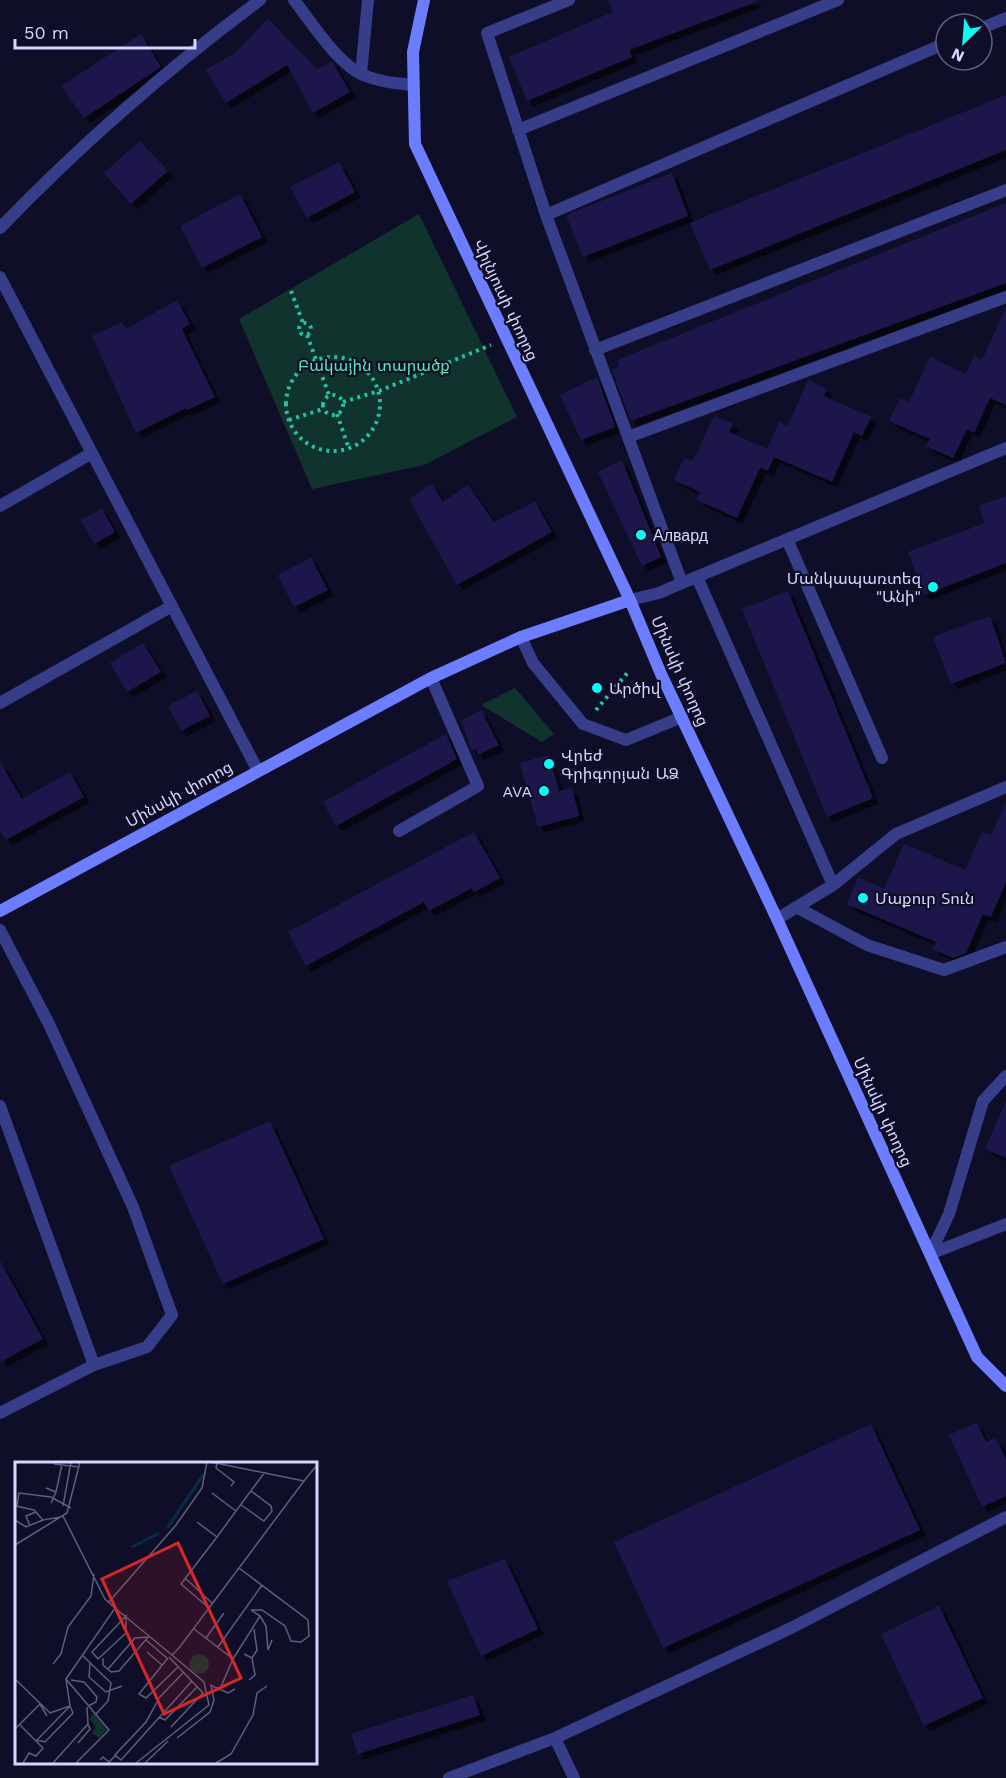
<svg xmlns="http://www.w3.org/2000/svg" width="1006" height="1778" viewBox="0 0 1006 1778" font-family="'Work Sans','Noto Sans Armenian',sans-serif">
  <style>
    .green { fill: #11332d }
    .building { fill: #1c194b; filter: url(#shadow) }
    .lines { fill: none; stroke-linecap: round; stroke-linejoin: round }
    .path { stroke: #27c1a2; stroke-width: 4; stroke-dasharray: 3 4.5; stroke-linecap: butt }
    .lane { stroke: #363e8a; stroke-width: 12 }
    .secondary { stroke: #6c7dff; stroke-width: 12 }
    .poi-dot { fill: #01fff5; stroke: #0f0e28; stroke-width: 2 }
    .labels { text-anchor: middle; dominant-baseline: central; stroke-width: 4.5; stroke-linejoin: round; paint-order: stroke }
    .street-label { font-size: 16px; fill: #d5d6ff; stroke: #0f0e28 }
    .park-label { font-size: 16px; fill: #58e8b0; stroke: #0f0e28 }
    .poi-label { font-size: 16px; fill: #d5d6ff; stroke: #0f0e28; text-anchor: start }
    .inset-river { fill: none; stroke: #092b4d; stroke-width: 3 }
    .inset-road { fill: none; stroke: #5e5e7e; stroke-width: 1.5 }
    .view { fill: #d62828; fill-opacity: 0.15; stroke: #d62828; stroke-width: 3 }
    .inset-edge { fill: none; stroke: #d5d6ff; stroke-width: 3 }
  </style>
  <defs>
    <filter id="shadow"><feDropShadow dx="5.5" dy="5.5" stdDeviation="0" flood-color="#0009"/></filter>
  </defs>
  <rect width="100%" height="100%" fill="#0f0e28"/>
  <path class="green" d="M 419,214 L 517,417 L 424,465 L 312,489 L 239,319 Z
    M 515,688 L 554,734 L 542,742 L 481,705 Z"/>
  <path class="building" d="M 608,0 L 756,0 L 756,2 L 629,50 L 632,57 L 527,101 L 509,57 L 613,12 Z
    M 268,19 L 317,69 L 332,61 L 350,92 L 313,113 L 287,65 L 226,103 L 206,70 L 236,52 Z
    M 141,34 L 161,67 L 84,118 L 61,86 Z
    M 1006,95 L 1006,150 L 710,270 L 690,223 Z
    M 140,141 L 168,171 L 131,204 L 104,173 Z
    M 339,162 L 355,192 L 307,218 L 290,187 Z
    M 672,173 L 688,216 L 583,257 L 566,215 Z
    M 240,194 L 262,237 L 202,268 L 180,226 Z
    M 1006,203 L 1006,283 L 631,421 L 612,370 L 619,366 L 617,360 Z
    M 177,300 L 190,324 L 182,329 L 215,397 L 187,410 L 186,408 L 136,433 L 92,336 L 122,322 L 126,329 Z
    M 1006,308 L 1006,405 L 990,398 L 974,433 L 967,429 L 953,458 L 926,446 L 930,439 L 889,421 L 900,398 L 909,402 L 930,357 L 966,374 L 974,356 L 982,360 Z
    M 597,377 L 615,427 L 581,440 L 560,395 Z
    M 808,380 L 827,389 L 824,396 L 871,417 L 862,436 L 854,432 L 832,482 L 774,457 L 768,471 L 760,468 L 737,518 L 697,500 L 700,492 L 674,480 L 684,458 L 693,461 L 714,416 L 733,424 L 729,432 L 767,449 L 779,422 L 788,426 Z
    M 622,460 L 661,557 L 642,566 L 598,472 Z
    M 432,484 L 443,502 L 468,485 L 494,522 L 535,502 L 552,532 L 457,585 L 409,499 Z
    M 1006,496 L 1006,563 L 924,595 L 908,552 L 985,523 L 979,506 Z
    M 102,509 L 115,532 L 94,544 L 81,520 Z
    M 311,558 L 328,590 L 294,607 L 278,575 Z
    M 788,591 L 873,798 L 827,817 L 742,609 Z
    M 990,616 L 1006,663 L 951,684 L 933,637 Z
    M 143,643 L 161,672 L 127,692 L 110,663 Z
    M 197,691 L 210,716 L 181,731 L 168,706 Z
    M 481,710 L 499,745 L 478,755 L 476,749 L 472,751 L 461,721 Z
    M 446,734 L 457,759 L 336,826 L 323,802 Z
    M 549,755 L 559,791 L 572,788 L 579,816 L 538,827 L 520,763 Z
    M 0,762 L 22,799 L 70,772 L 84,797 L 6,840 L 0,830 Z
    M 1006,802 L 1006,882 L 991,917 L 983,914 L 966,953 L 953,958 L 933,949 L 936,942 L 847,904 L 858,877 L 884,889 L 904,844 L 965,870 L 982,832 L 991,835 Z
    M 474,832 L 500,878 L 474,892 L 472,888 L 429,911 L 424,902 L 306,966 L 288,932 Z
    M 1006,1101 L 1006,1158 L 985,1149 Z
    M 270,1121 L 324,1239 L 223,1284 L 169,1166 Z
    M 0,1261 L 43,1339 L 0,1362 Z
    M 977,1423 L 986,1442 L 996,1438 L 1006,1460 L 1006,1496 L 982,1507 L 949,1435 Z
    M 871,1424 L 920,1530 L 663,1648 L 614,1542 Z
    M 505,1559 L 538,1629 L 481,1656 L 447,1581 Z
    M 939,1606 L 983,1698 L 924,1726 L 881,1634 Z
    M 473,1695 L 480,1715 L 358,1754 L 351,1734 Z"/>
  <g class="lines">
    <path class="path" d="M 291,291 L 303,323
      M299 329a6 6 0 1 1 12 0a6 6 0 1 1-12 0Z
      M 307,335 L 329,395
      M286 404a47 47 0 1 1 94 0a47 47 0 1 1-94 0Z
      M323 405a10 10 0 1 1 20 0a10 10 0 1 1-20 0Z
      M 343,402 L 379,391 L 491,345
      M 337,414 L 349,449
      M 289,420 L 323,409
      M 596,710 L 629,671"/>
    <path class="lane" d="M 294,0 C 312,23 337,63 363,75 C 380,82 396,83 413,85
      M 569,0 L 487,33 L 546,215 L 682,583 L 659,593 L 630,600
      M 982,28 L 1006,18
      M 361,74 L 368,0
      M 518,130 L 838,0
      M 546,215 L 946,43
      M 0,228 C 81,144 167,69 260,0
      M 0,277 L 257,769
      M 595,350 L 1006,190
      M 628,437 L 1006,297
      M 0,506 L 92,453
      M 787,539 L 882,758
      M 697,577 L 833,885
      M 682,583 L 1006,448
      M 521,637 L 533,663 L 583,724 L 626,740 L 682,717
      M 0,703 L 172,606
      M 399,831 L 478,786 L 431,678
      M 798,908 L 867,945 L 944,970 L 1006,947
      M 777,919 L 833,885 L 896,834 L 1006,787
      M 0,930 L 49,1024 L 133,1207 L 172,1315 L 147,1347 L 94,1365 L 0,1413
      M 0,1106 L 94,1365
      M 930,1254 L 949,1214 L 983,1101 L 1006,1076
      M 930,1254 L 1006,1224
      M 555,1738 L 574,1778
      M 449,1778 L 555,1738 L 791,1628 L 1006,1517"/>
    <path class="secondary" d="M 424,0 L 413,52 L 415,144 L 630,600 L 661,674 L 777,919 L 977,1357 L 1006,1386
      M 0,911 L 431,678 L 521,637 L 630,600"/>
  </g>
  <g class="poi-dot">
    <circle cx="641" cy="535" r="6"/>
    <circle cx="933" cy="587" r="6"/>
    <circle cx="597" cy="688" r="6"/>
    <circle cx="549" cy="764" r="6"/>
    <circle cx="544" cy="791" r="6"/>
    <circle cx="863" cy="898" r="6"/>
  </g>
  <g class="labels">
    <g class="street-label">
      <text transform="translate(506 300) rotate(65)">Վիլնյուսի փողոց</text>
      <text transform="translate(680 671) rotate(66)">Մինսկի փողոց</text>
      <text transform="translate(179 794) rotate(-29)">Մինսկի փողոց</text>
      <text transform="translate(883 1112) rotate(65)">Մինսկի փողոց</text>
    </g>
    <g class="park-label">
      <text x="374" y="365">Բակային տարածք</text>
    </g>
    <g class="poi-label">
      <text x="653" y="535">Алвард</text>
      <text x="921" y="578" text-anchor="end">Մանկապառտեզ<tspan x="921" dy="18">"Անի"</tspan></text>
      <text x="609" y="688">Արծիվ</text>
      <text x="561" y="755">Վրեժ<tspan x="561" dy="18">Գրիգորյան ԱՁ</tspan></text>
      <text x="532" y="791" text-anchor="end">AVA</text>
      <text x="875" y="898">Մաքուր Տուն</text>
    </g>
  </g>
  <g transform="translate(15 1462)">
    <rect width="302" height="302" fill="#0f0e28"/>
    <path d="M174 202a10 10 0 1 1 20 0a10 10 0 1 1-20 0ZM 78,251 L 92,267 L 84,276 L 77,271 L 81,265 L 75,257 Z" fill="#11332d"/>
    <path class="inset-river" d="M 152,66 L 189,12M 117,85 L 144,71"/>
    <path class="inset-road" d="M 202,1 L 201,6 L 219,20 L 216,24M 39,2 L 64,5M 289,19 L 302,3M 31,26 L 41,30 L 36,41M 41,30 L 47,2M 197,31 L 221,49 L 250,10M 226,43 L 249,59 L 257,49 L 256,44 L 236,29M 1,44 L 19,48 L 28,58 L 46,55M 2,44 L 4,31 L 36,35 L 56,46M 48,44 L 56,0M 48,54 L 90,137 L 100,146M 0,58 L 11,65 L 28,58M 182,60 L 202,75 L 221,49M 15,64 L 11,54 L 21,50M 0,83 L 52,51 L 65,0M 224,106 L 293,158 L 294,174 L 286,180 L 276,179 L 270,164 L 247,148 L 236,148M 170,116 L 197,141M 93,141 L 161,63 L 187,26 L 192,0M 194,146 L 166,122 L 202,75M 111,154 L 111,171 L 83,197 L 77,190 ZM 245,154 L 251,164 L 253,188 L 257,178M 179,167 L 218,197 L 205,227M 191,176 L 209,151M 131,178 L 153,197M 203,185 L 247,123M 132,190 L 147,203M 229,192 L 237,196 L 240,213 L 234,218M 67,193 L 96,221 L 93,239 L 80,253M 154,195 L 188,231 L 156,265M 88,196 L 88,203 L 96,210 L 104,209 L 134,174M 153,196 L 124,232 L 131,236 L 163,205M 237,196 L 242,188 L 239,167M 218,197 L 245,154 L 236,148M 75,201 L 74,215 L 91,230 L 107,224M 38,202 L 46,192 L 53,165 L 76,134 L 79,112M 93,207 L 120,176 L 133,175M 0,217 L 35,251 L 55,244 L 51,217 L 100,146 L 157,193 L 164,186 L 289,19 L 196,0M 51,217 L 94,268 L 61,301M 56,218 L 69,220 L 82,235 L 81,240 L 73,244M 195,223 L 213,231 L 220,227M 142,238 L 168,211M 142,240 L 131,260 L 100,293 L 106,298 L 177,219M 55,244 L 58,251 L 30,280 L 22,278 ZM 144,255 L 150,258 L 182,225M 5,263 L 28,286 L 21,294 L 14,291 L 8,301M 0,267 L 25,242 L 32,254M 162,276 L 195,250 L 199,238 L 196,223M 63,281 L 75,267 L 73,262M 85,298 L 88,295 L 94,300 L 101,293M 38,301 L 73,262 L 72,245M 121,301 L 194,243 L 189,220 L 157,193M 130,301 L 153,279M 201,301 L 216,292 L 238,253 L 242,231 L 252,224"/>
    <path class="view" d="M 163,81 L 226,216 L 149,252 L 87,117 Z"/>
    <rect width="302" height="302" class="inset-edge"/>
  </g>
  <g transform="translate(964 42) rotate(205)"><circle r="28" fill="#0f0e28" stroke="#5e5e7e" stroke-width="1.5"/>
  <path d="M0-4.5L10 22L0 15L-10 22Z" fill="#01fff5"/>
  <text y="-9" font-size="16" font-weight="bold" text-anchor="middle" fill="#d5d6ff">N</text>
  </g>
  <path d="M15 39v9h180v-9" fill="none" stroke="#d5d6ff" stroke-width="3"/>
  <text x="24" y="39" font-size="18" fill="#d5d6ff" stroke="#0f0e28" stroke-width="4.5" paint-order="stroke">50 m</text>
</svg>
